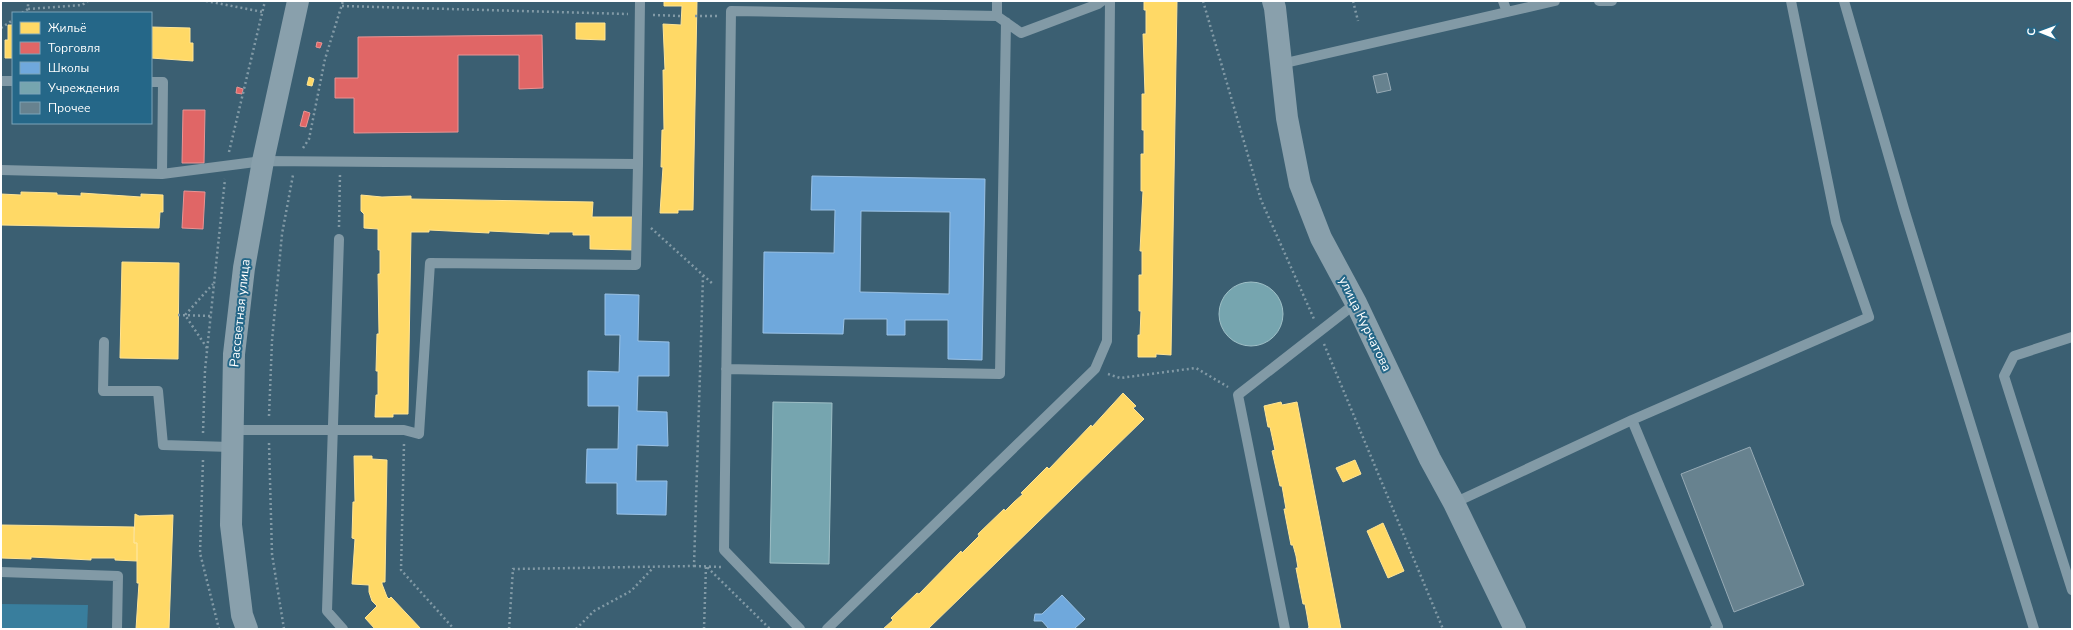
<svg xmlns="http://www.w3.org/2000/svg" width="2073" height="630" viewBox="0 0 2073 630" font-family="'Nunito Sans',sans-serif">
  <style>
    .green { fill: #397e9d }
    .homes { fill: #ffd966; stroke: #ffe494 }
    .shops { fill: #e06666; stroke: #e99494 }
    .schools { fill: #6fa8dc; stroke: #9ac2e6; fill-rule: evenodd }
    .public { fill: #76a5af; stroke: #9fc0c7 }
    .building { fill: #67828f; stroke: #96aab5 }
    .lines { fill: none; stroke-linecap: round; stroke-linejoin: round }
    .path { stroke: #829aa6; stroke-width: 2.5; stroke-dasharray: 2 3; stroke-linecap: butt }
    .lane { stroke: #829aa6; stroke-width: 10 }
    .secondary { stroke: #89a0ac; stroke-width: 22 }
    .labels { text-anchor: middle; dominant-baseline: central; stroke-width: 4; stroke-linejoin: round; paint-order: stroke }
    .street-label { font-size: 13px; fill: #fff; stroke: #256788 }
  </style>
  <rect width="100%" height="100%" fill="#3b5f72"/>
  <path class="green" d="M 1,604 L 88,605 L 87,629 L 1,629 Z"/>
  <path class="homes" d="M 664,1 L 697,1 L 693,210 L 678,210 L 678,213 L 660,213 L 663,167 L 661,167 L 662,130 L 664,130 L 663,70 L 665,70 L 663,24 L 681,25 L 682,6 L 664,6 Z
    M 1144,1 L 1177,1 L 1171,355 L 1156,354 L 1156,357 L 1138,357 L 1138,335 L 1140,335 L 1141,311 L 1139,311 L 1139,275 L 1142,275 L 1142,251 L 1140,251 L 1143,191 L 1141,191 L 1141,154 L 1144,154 L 1144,130 L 1142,130 L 1142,94 L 1145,94 L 1143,34 L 1146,34 L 1146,10 L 1144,10 Z
    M 576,23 L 605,23 L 605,40 L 576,39 Z
    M 8,25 L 13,25 L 13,58 L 5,58 L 5,40 L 8,40 Z
    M 151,27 L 190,28 L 190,43 L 193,43 L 193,61 L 151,58 Z
    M 309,77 L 314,79 L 312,86 L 307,85 Z
    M 21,192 L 57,193 L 57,195 L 81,196 L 81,193 L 141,197 L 141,194 L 163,195 L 163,212 L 160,212 L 159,228 L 1,225 L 1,194 L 21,195 Z
    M 361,195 L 382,197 L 411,196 L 411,199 L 593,202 L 592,217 L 635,217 L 634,250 L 590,249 L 590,235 L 573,235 L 573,232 L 549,232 L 549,234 L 489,231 L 489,233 L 429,230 L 429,232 L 411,232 L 408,414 L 393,414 L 393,417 L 375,417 L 376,395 L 378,395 L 378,371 L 376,371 L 377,334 L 379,334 L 378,274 L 380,274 L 380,250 L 378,250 L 378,229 L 364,228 L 364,214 L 361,211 Z
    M 122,262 L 179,263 L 178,359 L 120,358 Z
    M 1123,393 L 1136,406 L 1133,408 L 1144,419 L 928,629 L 883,629 L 893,620 L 891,618 L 917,593 L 919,594 L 961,551 L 962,553 L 979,536 L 978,534 L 1004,509 L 1005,511 L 1014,502 L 1023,494 L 1021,493 L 1047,467 L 1049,469 L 1091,425 L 1092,427 Z
    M 1281,402 L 1282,405 L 1297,402 L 1341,629 L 1308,629 L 1309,627 L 1307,615 L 1305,604 L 1303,604 L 1296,568 L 1298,568 L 1296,556 L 1293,545 L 1291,545 L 1284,509 L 1286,509 L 1282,486 L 1280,486 L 1272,451 L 1275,450 L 1270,427 L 1268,427 L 1264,406 Z
    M 354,456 L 372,456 L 372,459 L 387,460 L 385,582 L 382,582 L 382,584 L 387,597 L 389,599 L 391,597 L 421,629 L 375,629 L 365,618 L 377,606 L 372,601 L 369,592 L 369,585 L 352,584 L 355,539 L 352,538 L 353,502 L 355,502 Z
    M 1355,460 L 1361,474 L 1343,482 L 1336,468 Z
    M 135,514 L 139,516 L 173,515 L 169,629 L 136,629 L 139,583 L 137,583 L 137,543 L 134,543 Z
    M 1383,523 L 1404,571 L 1388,578 L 1367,531 Z
    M 1,525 L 134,527 L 134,543 L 137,543 L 137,561 L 115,560 L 115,558 L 91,558 L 91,560 L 31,557 L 31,559 L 1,558 Z"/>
  <path class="shops" d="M 542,35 L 543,88 L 519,89 L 519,55 L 458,55 L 458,132 L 354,133 L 354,98 L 335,98 L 335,78 L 358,78 L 358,37 Z
    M 317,42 L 322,43 L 320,48 L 316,47 Z
    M 237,87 L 243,89 L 242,94 L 236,93 Z
    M 183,110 L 205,110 L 204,163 L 182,163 Z
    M 304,111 L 310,113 L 306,127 L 300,126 Z
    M 184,191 L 205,192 L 203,229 L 182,228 Z"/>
  <path class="schools" d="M 812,176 L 985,179 L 982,360 L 948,359 L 948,320 L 905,320 L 905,335 L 887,335 L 887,319 L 844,319 L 843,334 L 763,333 L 764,252 L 834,253 L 835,210 L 811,210 ZM 861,211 L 950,212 L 949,294 L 860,292 Z
    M 605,294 L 639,295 L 638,341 L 669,342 L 669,376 L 638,376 L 637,411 L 667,412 L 668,446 L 637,445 L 636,481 L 667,481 L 666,515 L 617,514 L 617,483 L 586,483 L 587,449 L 618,449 L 619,406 L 588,406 L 588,371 L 619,372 L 620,335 L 605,335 Z
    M 1062,595 L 1085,619 L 1074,629 L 1049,629 L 1042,621 L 1034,621 L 1035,614 L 1042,614 Z"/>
  <path class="public" d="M1219 314a32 32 0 1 1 64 0a32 32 0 1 1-64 0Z
    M 773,402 L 832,403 L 829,564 L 770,563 Z"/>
  <path class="building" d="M 1387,73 L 1391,90 L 1377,93 L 1373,76 Z
    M 1750,447 L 1804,585 L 1734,612 L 1681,474 Z"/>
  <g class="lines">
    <path class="path" d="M 206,1 L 263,12
      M 1203,1 L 1261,200 L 1314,319
      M 1353,1 L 1358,21
      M 342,6 L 628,14
      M 28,9 L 82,5 L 88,1
      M 22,13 L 28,9 L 28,1
      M 653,15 L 681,16
      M 695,16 L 719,16
      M 1,28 L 13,20
      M 303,148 L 309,139 L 325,59 L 343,1
      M 229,152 L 265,1
      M 339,227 L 340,174
      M 651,228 L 714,285
      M 178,315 L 211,316
      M 1324,344 L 1443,629
      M 207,348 L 185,315 L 213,284
      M 1108,374 L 1120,378 L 1196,368 L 1228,387
      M 269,416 L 272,341 L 282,234 L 293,175
      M 203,433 L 205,370 L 225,179
      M 269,443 L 272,554 L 284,629
      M 404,444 L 401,570 L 454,629
      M 203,460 L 200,553 L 219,629
      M 694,566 L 721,567
      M 509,629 L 513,569 L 694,566 L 703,276
      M 576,629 L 594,611 L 631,591 L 653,568
      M 704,629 L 706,566 L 770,629"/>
    <path class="lane" d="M 997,1 L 997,16 L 1021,33 L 1098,4 L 1102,1
      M 1503,1 L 1507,12
      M 1599,1 L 1612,1
      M 1844,1 L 1904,209 L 2034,629
      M 1281,64 L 1555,1
      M 1,81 L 13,81
      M 151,82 L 163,82 L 162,174
      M 1,170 L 162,174 L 263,161 L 638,164 L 640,1
      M 339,239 L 327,611 L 343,629
      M 2072,337 L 2014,356 L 2004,376 L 2072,590
      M 104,342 L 103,391 L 158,391 L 163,445 L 231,447
      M 726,369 L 1000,374 L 1006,22
      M 1632,420 L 1718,627 L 1715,629
      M 232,430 L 404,430 L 419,434 L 430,263 L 636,265 L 638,164
      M 1454,503 L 1632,420 L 1869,317 L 1836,222 L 1791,1
      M 1,572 L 118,576 L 117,629
      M 800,629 L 724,550 L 731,11 L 997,16
      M 827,629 L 1095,369 L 1107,341 L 1110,1
      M 1285,629 L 1238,395 L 1356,303"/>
    <path class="secondary" d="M 1273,1 L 1275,8 L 1287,118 L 1300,184 L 1321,238 L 1356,303 L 1430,459 L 1454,503 L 1515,629
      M 247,629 L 242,615 L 231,525 L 234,354 L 244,268 L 263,161 L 298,1"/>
  </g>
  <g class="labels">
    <g class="street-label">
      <text transform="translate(240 313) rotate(-84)">Рассветная улица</text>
      <text transform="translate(1365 324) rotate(64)">улица Курчатова</text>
    </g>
  </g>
  <rect width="2073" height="630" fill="none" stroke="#ffffff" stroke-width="4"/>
  <rect x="12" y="12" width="140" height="112" fill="#256788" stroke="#7ca4b8"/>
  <rect x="20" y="22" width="20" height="12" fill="#ffd966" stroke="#7ca4b8"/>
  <text x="48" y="32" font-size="12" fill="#ffffff">Жильё</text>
  <rect x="20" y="42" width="20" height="12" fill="#e06666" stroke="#7ca4b8"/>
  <text x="48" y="52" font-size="12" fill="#ffffff">Торговля</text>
  <rect x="20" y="62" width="20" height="12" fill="#6fa8dc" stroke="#7ca4b8"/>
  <text x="48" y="72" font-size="12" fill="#ffffff">Школы</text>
  <rect x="20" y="82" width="20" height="12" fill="#76a5af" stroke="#7ca4b8"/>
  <text x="48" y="92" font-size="12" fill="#ffffff">Учреждения</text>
  <rect x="20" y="102" width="20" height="12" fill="#67828f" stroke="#7ca4b8"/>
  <text x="48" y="112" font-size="12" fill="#ffffff">Прочее</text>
  <g transform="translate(2041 32) rotate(271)" stroke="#256788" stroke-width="3" paint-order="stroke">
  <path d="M0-3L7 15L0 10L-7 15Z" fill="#ffffff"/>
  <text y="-6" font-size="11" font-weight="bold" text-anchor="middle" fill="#ffffff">С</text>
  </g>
</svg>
